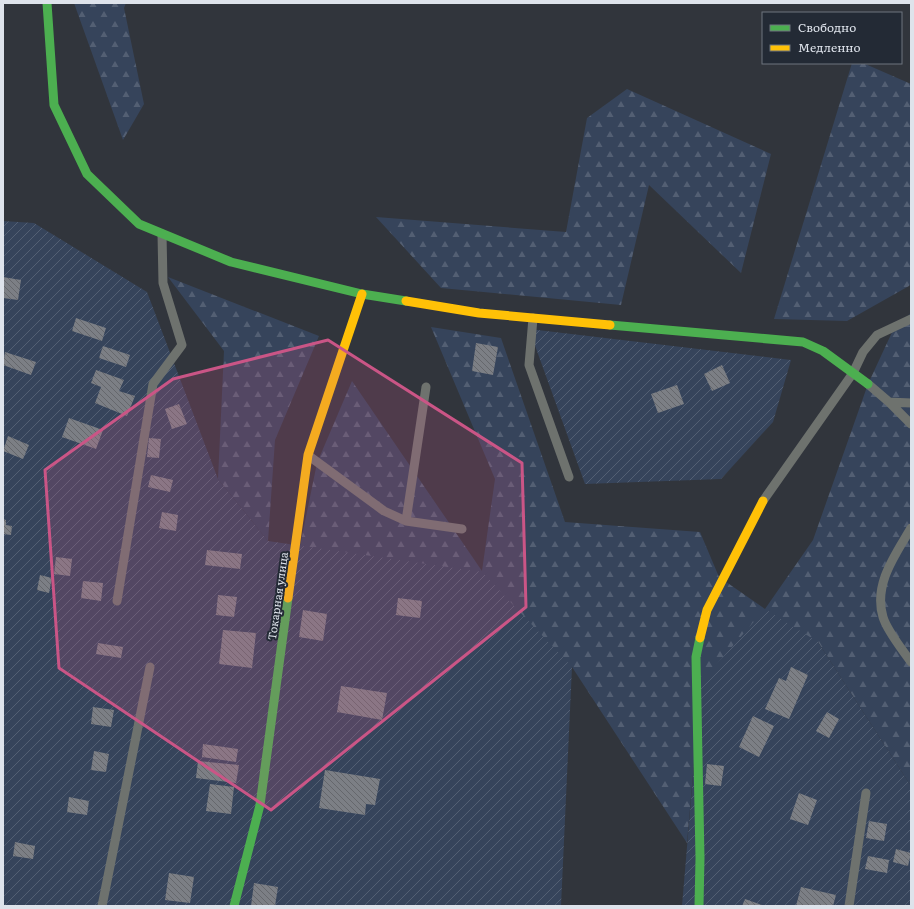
<svg xmlns="http://www.w3.org/2000/svg" width="914" height="909" viewBox="0 0 914 909" font-family="Literata,serif">
  <style>
    .forest { fill: url(#forest-firs) }
    .garden { fill: url(#garden-furrows) }
    .building { fill: url(#building-back-hatch) }
    .lines { fill: none; stroke-linecap: round; stroke-linejoin: round }
    .lane { stroke: #6e726e; stroke-width: 9 }
    .fast { stroke: #4caf50; stroke-width: 9 }
    .slow { stroke: #ffc107; stroke-width: 9 }
    .marked { fill: #ca5586; fill-opacity: 0.2; stroke: #ca5586; stroke-width: 3; stroke-linejoin: round }
    .labels { text-anchor: middle; dominant-baseline: central; stroke-width: 4; stroke-linejoin: round; paint-order: stroke }
    .street-label { font-size: 11px; fill: #dee3eb; stroke: #232a35 }
  </style>
  <defs>
    <pattern id="forest-firs" width="22" height="20" patternUnits="userSpaceOnUse"><rect width="22" height="20" fill="#36445b"/><path d="M5 1l3.5 6h-7zM16 11l3.5 6h-7z" fill="#535f73"/></pattern>
    <pattern id="garden-furrows" width="10" height="10" patternUnits="userSpaceOnUse"><rect width="10" height="10" fill="#36445b"/><path d="M-1 1l2-2M0 10L10 0M9 11l2-2" fill="none" stroke="#535f73"/></pattern>
    <pattern id="building-back-hatch" width="6" height="6" patternUnits="userSpaceOnUse"><rect width="6" height="6" fill="#7c7f85"/><path d="M-1 5l2 2M0 0l6 6M5-1l2 2" fill="none" stroke="#65676c"/></pattern>
  </defs>
  <rect width="100%" height="100%" fill="#31353c"/>
  <path class="forest" d="M 74,3 L 126,3 L 124,8 L 144,104 L 123,140 Z
    M 852,63 L 863,63 L 911,84 L 911,283 L 909,286 L 847,321 L 774,319 Z
    M 627,89 L 771,154 L 741,273 L 649,185 L 621,305 L 441,288 L 376,217 L 566,232 L 587,118 Z
    M 168,277 L 319,336 L 275,440 L 268,541 L 218,479 L 224,351 Z
    M 911,313 L 911,786 L 818,642 L 701,682 L 687,843 L 572,667 L 300,546 L 317,463 L 352,381 L 482,571 L 495,479 L 431,327 L 501,338 L 565,522 L 700,532 L 719,577 L 765,609 L 813,540 L 868,384 L 894,328 Z"/>
  <path class="garden" d="M 3,221 L 34,223 L 147,292 L 218,479 L 268,541 L 482,572 L 572,667 L 561,906 L 3,906 Z
    M 529,329 L 791,360 L 773,422 L 721,479 L 585,484 Z
    M 765,609 L 818,642 L 911,786 L 911,906 L 682,906 L 701,682 Z"/>
  <path class="building" d="M 3,277 L 21,280 L 18,300 L 3,298 Z
    M 76,318 L 106,328 L 102,341 L 72,331 Z
    M 476,343 L 498,347 L 493,375 L 472,371 Z
    M 103,346 L 130,355 L 126,367 L 99,358 Z
    M 5,352 L 36,362 L 31,375 L 3,365 Z
    M 722,365 L 730,383 L 712,391 L 704,374 Z
    M 96,370 L 124,380 L 119,391 L 135,396 L 127,416 L 95,403 L 101,387 L 91,383 Z
    M 677,385 L 684,404 L 658,413 L 651,394 Z
    M 179,404 L 187,424 L 172,429 L 165,409 Z
    M 69,418 L 103,430 L 96,449 L 62,437 Z
    M 8,436 L 29,445 L 23,459 L 3,451 Z
    M 149,438 L 161,439 L 159,458 L 147,457 Z
    M 151,475 L 173,480 L 170,492 L 148,487 Z
    M 162,512 L 178,515 L 176,531 L 159,528 Z
    M 3,519 L 6,520 L 6,525 L 12,526 L 11,535 L 3,534 Z
    M 207,550 L 242,554 L 240,569 L 205,565 Z
    M 56,557 L 72,559 L 70,576 L 54,574 Z
    M 40,575 L 52,578 L 49,593 L 37,590 Z
    M 83,581 L 103,583 L 101,601 L 81,598 Z
    M 218,595 L 237,597 L 234,617 L 216,615 Z
    M 398,598 L 422,601 L 420,618 L 396,615 Z
    M 303,610 L 327,614 L 323,641 L 299,637 Z
    M 223,630 L 256,633 L 252,668 L 219,664 Z
    M 98,643 L 123,647 L 121,658 L 96,654 Z
    M 791,667 L 808,675 L 789,719 L 765,709 L 779,678 L 786,681 Z
    M 341,686 L 387,693 L 382,720 L 337,712 Z
    M 93,707 L 114,710 L 111,727 L 91,724 Z
    M 827,712 L 839,719 L 829,738 L 816,731 Z
    M 753,716 L 774,726 L 759,757 L 739,747 Z
    M 203,744 L 238,749 L 236,762 L 202,757 Z
    M 94,751 L 109,754 L 106,772 L 91,770 Z
    M 198,761 L 239,765 L 236,783 L 196,778 Z
    M 707,764 L 724,766 L 721,786 L 705,784 Z
    M 325,770 L 380,779 L 375,805 L 366,804 L 365,815 L 319,808 Z
    M 210,784 L 234,787 L 231,814 L 206,811 Z
    M 799,793 L 817,800 L 808,825 L 790,819 Z
    M 69,797 L 89,801 L 87,815 L 67,812 Z
    M 869,821 L 887,824 L 884,841 L 866,838 Z
    M 15,842 L 35,846 L 33,859 L 13,856 Z
    M 896,849 L 911,853 L 908,866 L 893,862 Z
    M 868,856 L 889,860 L 887,873 L 865,869 Z
    M 169,873 L 194,877 L 190,903 L 165,900 Z
    M 254,883 L 278,887 L 275,906 L 251,906 Z
    M 801,887 L 836,895 L 833,906 L 796,906 Z
    M 745,899 L 765,906 L 742,906 Z"/>
  <g class="lines">
    <path class="lane" d="M 533,318 L 529,365 L 569,477
      M 868,384 L 889,402 L 911,424
      M 889,402 L 911,403
      M 309,456 L 384,511 L 406,521 L 462,529
      M 763,501 L 853,373 L 863,352 L 877,335 L 911,319
      M 406,521 L 426,387
      M 911,528 C 896,554 873,584 883,617 C 887,631 902,649 911,662
      M 117,601 L 153,384 L 182,345 L 163,283 L 162,234
      M 102,906 L 150,667
      M 849,906 L 866,793"/>
    <path class="fast" d="M 47,3 L 54,105 L 87,174 L 139,224 L 231,262 L 362,294 L 406,301
      M 610,325 L 803,342 L 823,351 L 868,384
      M 234,906 L 260,805 L 288,598
      M 699,906 L 700,858 L 696,657 L 700,638"/>
    <path class="slow" d="M 406,301 L 479,313 L 610,325
      M 288,598 L 308,455 L 362,294
      M 700,638 L 707,610 L 763,501"/>
  </g>
  <path class="marked" d="M 328,340 L 522,463 L 526,607 L 271,810 L 59,668 L 45,470 L 173,379 Z"/>
  <g class="labels">
    <g class="street-label">
      <text transform="translate(277 596) rotate(-82)">Токарная улица</text>
    </g>
  </g>
  <rect width="914" height="909" fill="none" stroke="#dee3eb" stroke-width="8"/>
  <rect x="762" y="12" width="140" height="52" fill="#232a35" stroke="#6e747e"/>
  <rect x="770" y="25" width="20" height="6" fill="#4caf50" stroke="#6e747e"/>
  <text x="798" y="32" font-size="12" fill="#dee3eb">Свободно</text>
  <rect x="770" y="45" width="20" height="6" fill="#ffc107" stroke="#6e747e"/>
  <text x="798" y="52" font-size="12" fill="#dee3eb">Медленно</text>
</svg>
